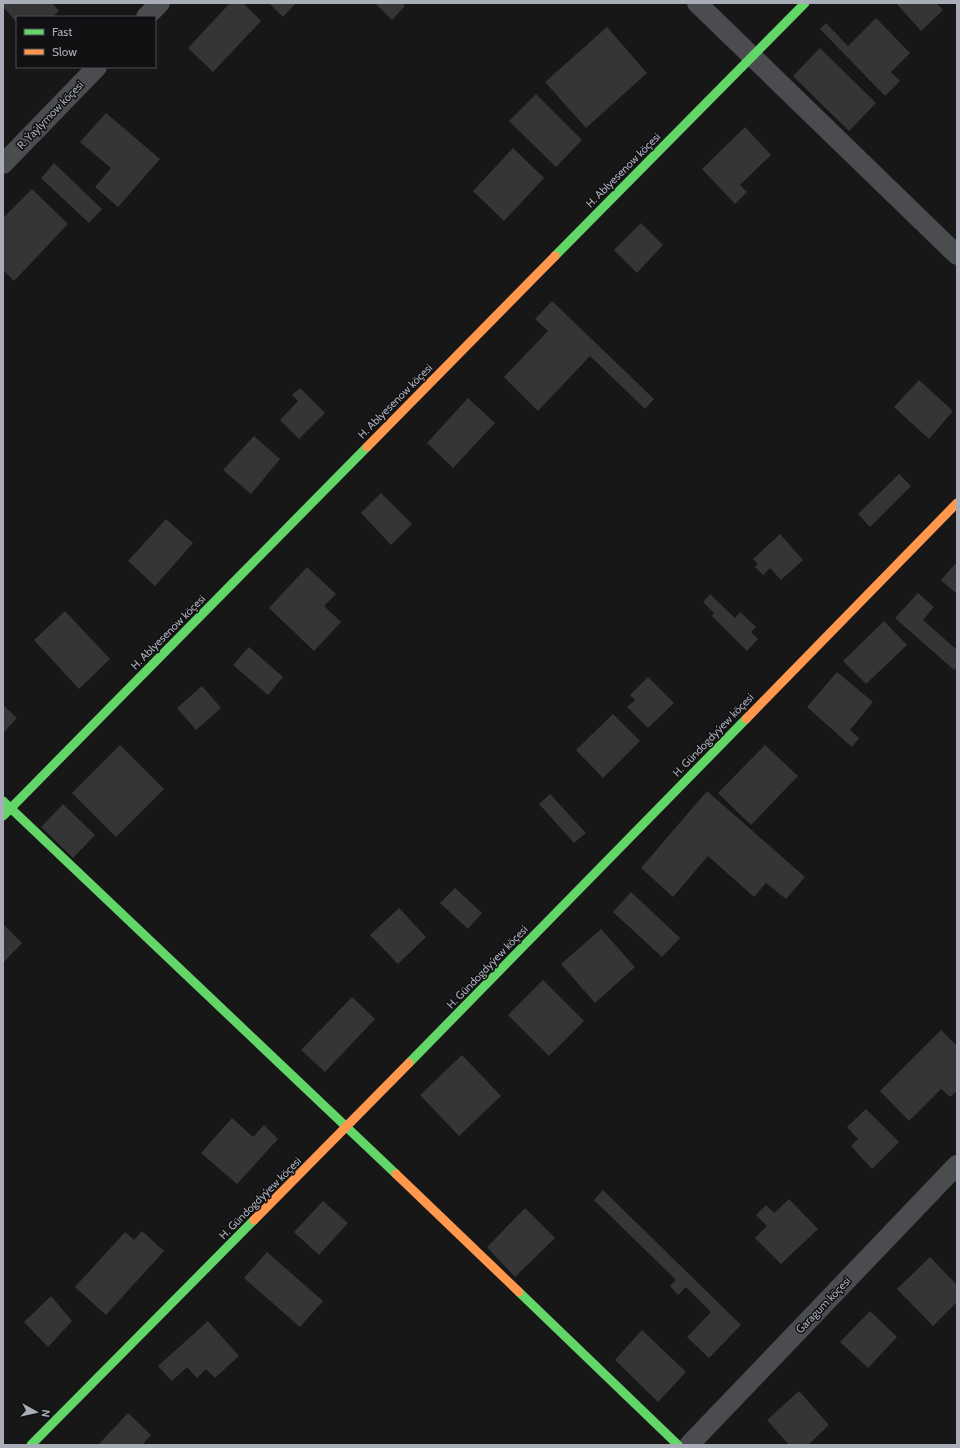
<svg xmlns="http://www.w3.org/2000/svg" width="960" height="1448" viewBox="0 0 960 1448" font-family="Cabin,sans-serif">
  <style>
    .building { fill: #353536 }
    .lines { fill: none; stroke-linecap: round; stroke-linejoin: round }
    .street { stroke: #4b4c50; stroke-width: 20 }
    .fast { stroke: #63d668; stroke-width: 9 }
    .slow { stroke: #ff974d; stroke-width: 9 }
    .labels { text-anchor: middle; dominant-baseline: central; stroke-width: 3; stroke-linejoin: round; paint-order: stroke }
    .street-label { font-size: 11px; fill: #a8adb8; stroke: #111113 }
  </style>
  <rect width="100%" height="100%" fill="#171717"/>
  <path class="building" d="M 3,3 L 52,3 L 59,11 L 52,17 L 17,17 L 17,23 L 5,9 L 3,11 Z
    M 230,3 L 243,3 L 261,21 L 213,72 L 188,48 Z
    M 269,3 L 296,3 L 283,17 Z
    M 375,3 L 402,3 L 405,6 L 392,20 Z
    M 896,3 L 936,3 L 943,10 L 921,31 Z
    M 876,18 L 910,53 L 891,72 L 900,81 L 885,96 L 820,29 L 826,23 L 848,46 Z
    M 607,27 L 647,73 L 586,128 L 545,82 Z
    M 820,48 L 876,103 L 849,131 L 793,76 Z
    M 536,94 L 582,140 L 556,167 L 509,121 Z
    M 106,113 L 160,159 L 118,207 L 95,187 L 111,168 L 80,142 Z
    M 745,127 L 771,155 L 740,185 L 747,192 L 735,204 L 702,169 Z
    M 513,148 L 544,178 L 504,221 L 473,191 Z
    M 54,163 L 102,209 L 89,223 L 41,178 Z
    M 32,189 L 68,224 L 14,281 L 3,270 L 3,218 Z
    M 641,223 L 663,245 L 637,273 L 614,250 Z
    M 552,301 L 654,399 L 645,409 L 590,356 L 538,411 L 504,377 L 548,331 L 535,319 Z
    M 919,380 L 953,411 L 929,439 L 894,407 Z
    M 300,388 L 325,413 L 299,439 L 280,420 L 298,401 L 292,395 Z
    M 468,398 L 495,423 L 453,468 L 427,443 Z
    M 254,436 L 280,459 L 251,494 L 223,470 Z
    M 899,474 L 911,486 L 870,527 L 858,514 Z
    M 381,493 L 412,524 L 391,545 L 361,513 Z
    M 166,519 L 193,543 L 155,586 L 128,561 Z
    M 780,534 L 803,560 L 781,580 L 770,568 L 763,575 L 755,567 L 758,564 L 753,559 Z
    M 957,562 L 957,594 L 941,580 Z
    M 307,567 L 336,594 L 324,606 L 341,622 L 314,651 L 269,608 Z
    M 918,593 L 934,607 L 923,620 L 957,650 L 957,666 L 954,670 L 895,618 Z
    M 710,594 L 735,618 L 740,612 L 756,627 L 751,632 L 758,639 L 747,651 L 712,616 L 714,613 L 703,602 Z
    M 65,611 L 110,659 L 79,689 L 34,640 Z
    M 884,621 L 907,645 L 866,684 L 843,661 Z
    M 249,647 L 283,677 L 268,695 L 233,665 Z
    M 837,672 L 873,702 L 850,730 L 859,738 L 852,747 L 807,707 Z
    M 648,677 L 674,703 L 648,728 L 627,707 L 635,700 L 630,695 Z
    M 202,686 L 221,708 L 196,730 L 177,708 Z
    M 3,705 L 17,718 L 3,733 Z
    M 613,714 L 640,741 L 603,778 L 576,750 Z
    M 120,745 L 164,789 L 116,837 L 72,793 Z
    M 765,745 L 798,776 L 751,825 L 718,793 Z
    M 707,791 L 805,877 L 786,899 L 766,883 L 754,897 L 708,856 L 673,897 L 641,868 Z
    M 550,794 L 586,833 L 574,843 L 539,804 Z
    M 63,804 L 95,835 L 73,858 L 41,827 Z
    M 455,888 L 482,913 L 468,929 L 440,903 Z
    M 631,892 L 680,938 L 662,957 L 613,912 Z
    M 399,908 L 426,937 L 398,964 L 370,935 Z
    M 3,924 L 22,943 L 3,963 Z
    M 601,929 L 635,967 L 595,1003 L 561,964 Z
    M 543,980 L 584,1021 L 549,1056 L 508,1015 Z
    M 352,997 L 375,1019 L 325,1072 L 301,1050 Z
    M 941,1030 L 957,1046 L 957,1091 L 950,1097 L 941,1089 L 909,1121 L 880,1091 Z
    M 462,1055 L 501,1096 L 459,1136 L 420,1095 Z
    M 866,1109 L 899,1142 L 872,1169 L 851,1146 L 858,1139 L 847,1127 Z
    M 232,1118 L 253,1137 L 264,1125 L 278,1139 L 237,1184 L 201,1153 Z
    M 603,1190 L 741,1325 L 709,1358 L 687,1337 L 711,1312 L 686,1287 L 678,1295 L 670,1286 L 676,1280 L 594,1200 Z
    M 789,1199 L 818,1229 L 781,1264 L 755,1238 L 767,1226 L 756,1215 L 766,1205 L 774,1213 Z
    M 323,1201 L 348,1223 L 319,1255 L 294,1232 Z
    M 525,1208 L 555,1238 L 515,1277 L 487,1247 Z
    M 142,1231 L 164,1251 L 106,1315 L 75,1287 L 125,1232 L 134,1240 Z
    M 267,1252 L 323,1301 L 300,1327 L 244,1278 Z
    M 930,1257 L 957,1285 L 957,1302 L 933,1326 L 897,1289 Z
    M 51,1296 L 72,1321 L 48,1347 L 24,1322 Z
    M 870,1311 L 897,1337 L 868,1368 L 840,1342 Z
    M 208,1321 L 239,1356 L 215,1378 L 206,1369 L 197,1378 L 187,1367 L 172,1381 L 158,1366 Z
    M 642,1330 L 686,1372 L 658,1402 L 615,1360 Z
    M 799,1391 L 829,1425 L 808,1445 L 789,1445 L 767,1420 Z
    M 128,1413 L 151,1435 L 142,1445 L 98,1445 Z"/>
  <g class="lines">
    <path class="street" d="M 697,3 L 957,255
      M 146,17 L 160,3
      M 3,164 L 97,67
      M 689,1445 L 957,1165"/>
    <path class="fast" d="M 555,256 L 805,3
      M 3,801 L 396,1174
      M 3,816 L 367,447
      M 409,1063 L 746,719
      M 519,1292 L 678,1445
      M 31,1445 L 254,1220"/>
    <path class="slow" d="M 367,447 L 555,256
      M 746,719 L 957,503
      M 396,1174 L 519,1292
      M 254,1220 L 409,1063"/>
  </g>
  <g class="labels">
    <g class="street-label">
      <text transform="translate(50 115) rotate(-46)">R. Ýaýlymow köçesi</text>
      <text transform="translate(623 170) rotate(-45)">H. Ablyesenow köçesi</text>
      <text transform="translate(395 401) rotate(-45)">H. Ablyesenow köçesi</text>
      <text transform="translate(168 632) rotate(-45)">H. Ablyesenow köçesi</text>
      <text transform="translate(713 735) rotate(-46)">H. Gündogdyýew köçesi</text>
      <text transform="translate(487 967) rotate(-46)">H. Gündogdyýew köçesi</text>
      <text transform="translate(260 1198) rotate(-45)">H. Gündogdyýew köçesi</text>
      <text transform="translate(823 1305) rotate(-46)">Garagum köçesi</text>
    </g>
  </g>
  <rect width="960" height="1448" fill="none" stroke="#a8adb8" stroke-width="8"/>
  <rect x="16" y="16" width="140" height="52" fill="#111113" stroke="#4d4f55"/>
  <rect x="24" y="29" width="20" height="6" fill="#63d668" stroke="#4d4f55"/>
  <text x="52" y="36" font-size="12" fill="#a8adb8">Fast</text>
  <rect x="24" y="49" width="20" height="6" fill="#ff974d" stroke="#4d4f55"/>
  <text x="52" y="56" font-size="12" fill="#a8adb8">Slow</text>
  <g transform="translate(36 1412) rotate(98)" stroke="#111113" stroke-width="3" paint-order="stroke">
  <path d="M0-3L7 15L0 10L-7 15Z" fill="#a8adb8"/>
  <text y="-6" font-size="11" font-weight="bold" text-anchor="middle" fill="#a8adb8">N</text>
  </g>
</svg>
